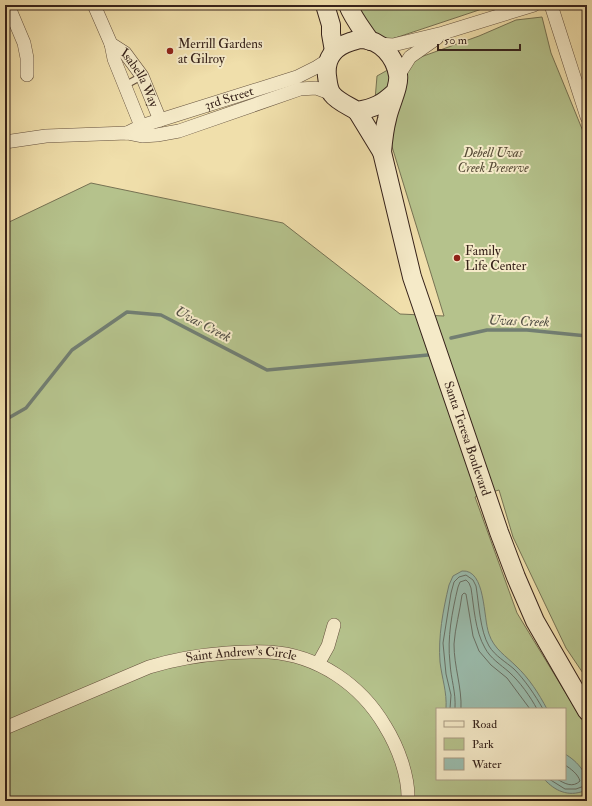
<svg xmlns="http://www.w3.org/2000/svg" width="592" height="806" viewBox="0 0 592 806" font-family="'IM FELL Double Pica',serif">
  <style>
    .green { fill: #b5c28c; stroke: #767253; fill-rule: evenodd }
    .water { fill: #9abcad; stroke: #727e72 }
    .lines { fill: none; stroke-linecap: round; stroke-linejoin: round }
    .shore { stroke: #686f64; stroke-width: 1 }
    .stream { stroke: #727e72; stroke-width: 3.5 }
    .service-casing { stroke: #64513e; stroke-width: 8 }
    .minor-casing { stroke: #64513e; stroke-width: 14 }
    .secondary-casing { stroke: #36221a; stroke-width: 20 }
    .service { stroke: #f5eac8; stroke-width: 6 }
    .minor { stroke: #f5eac8; stroke-width: 13 }
    .secondary { stroke: #f5eac8; stroke-width: 18 }
    .poi-dot { fill: #8f2418; stroke: #f5eac8; stroke-width: 1.5 }
    .labels { text-anchor: middle; dominant-baseline: central; stroke-width: 4; stroke-linejoin: round; paint-order: stroke }
    .poi-label { font-size: 13px; fill: #36221a; stroke: #f5eac8; text-anchor: start }
    .street-label { font-size: 13px; fill: #36221a; stroke: #f5eac8 }
    .park-label { font-size: 13px; font-style: italic; fill: #564a36; stroke: #f5eac8 }
    .water-label { font-size: 14px; font-style: italic; fill: #545046; stroke: #f5eac8 }
  </style>
  <rect width="100%" height="100%" fill="#f0dfab"/>
  <filter id="stains"><feTurbulence type="fractalNoise" baseFrequency=".005" numOctaves="4"/><feColorMatrix values="0 0 0 0 .2 0 0 0 0 .09 0 0 0 0 .02 0 0 0 .5 -.17"/></filter>
  <radialGradient id="worn" r=".72"><stop offset=".6" stop-color="#630" stop-opacity="0"/><stop offset="1" stop-color="#630" stop-opacity=".3"/></radialGradient>
  <path class="green" d="M 345,5 L 494,5 L 374,45 Z
    M 542,17 L 551,53 L 587,141 L 587,679 L 566,648 L 513,537 L 499,490 L 475,497 L 517,613 L 587,728 L 587,801 L 5,801 L 5,224 L 91,183 L 283,223 L 400,314 L 444,316 L 386,127 L 375,100 L 377,76 L 393,67 L 479,36 L 516,20 ZM 437,709 L 565,709 L 565,779 L 437,779 Z"/>
  <path class="water" d="M 462,571 C 486,569 483,618 489,634 C 494,649 506,656 516,666 C 529,678 539,694 547,709 L 446,709 C 447,691 442,679 440,662 C 438,637 443,610 449,585 L 453,576 Z
    M 565,754 C 577,761 592,776 584,791 C 568,797 555,791 544,779 L 565,779 Z"/>
  <g class="lines">
    <path class="shore" d="M 450,709 L 451,695 L 446,674 L 443,643 L 451,593 L 454,582 L 459,577 L 466,575 L 473,580 L 476,586 C 479,604 480,631 489,646 C 495,656 506,662 514,669 C 525,680 535,695 543,709
      M 455,709 C 456,691 451,680 450,663 C 447,638 452,612 458,587 L 460,582 L 466,580 L 469,583 L 471,588 C 474,607 475,631 485,648 C 490,658 501,665 509,672 C 520,682 530,696 537,709
      M 461,709 C 462,687 454,667 454,644 C 455,628 460,611 462,595 L 464,593 L 466,594 L 473,636 L 479,651 L 491,665 L 507,678 L 530,709
      M 549,779 L 565,789 L 576,789 L 587,785
      M 557,779 C 565,784 573,788 580,781 C 578,774 571,769 565,765"/>
    <path class="stream" d="M 451,338 L 487,330 L 527,330 L 587,336
      M 5,420 L 26,408 L 72,350 L 127,312 L 161,315 L 267,370 L 428,355"/>
    <defs>
      <path id="service" d="M 124,86 L 142,76"/>
      <g id="minor">
        <path d="M 8,5 L 24,43 L 27,58 L 27,75"/>
        <path d="M 94,5 L 111,44 L 114,59 L 141,126"/>
        <path d="M 551,5 L 587,117"/>
        <path id="s1" d="M 111,44 L 125,53 L 142,76 L 160,120"/>
        <path d="M 378,44 L 393,45 L 443,33 L 534,5"/>
        <path d="M 398,76 L 410,57 L 437,38"/>
        <path id="s2" d="M 127,133 L 141,126 L 297,77 L 317,67 L 328,60"/>
        <path d="M 5,142 L 46,136 L 127,133 L 142,136 L 157,135 L 179,131 L 300,89 L 316,88 L 332,94"/>
        <path d="M 318,664 L 328,646 L 334,625"/>
        <path id="s3" d="M 5,728 L 149,667 C 175,659 200,655 227,653 C 241,652 255,651 269,652 C 318,655 361,685 385,726 C 398,747 409,776 408,801"/>
      </g>
      <g id="secondary">
        <path d="M 325,5 L 331,25 L 331,34 L 334,51"/>
        <path d="M 348,5 C 353,18 362,29 370,41"/>
        <path id="s4" d="M 395,92 C 382,104 375,108 357,111 C 349,106 337,101 332,94 C 328,89 328,82 327,76 C 325,59 334,47 350,42 C 354,41 358,39 362,39 C 381,40 395,57 398,75 C 400,86 389,107 387,119 C 384,130 383,141 382,152 L 412,277 L 499,532 L 516,577 L 535,621 L 587,711"/>
        <path d="M 357,111 L 382,152"/>
      </g>
    </defs>
    <use href="#service" class="service-casing"/>
    <use href="#minor" class="minor-casing"/>
    <use href="#secondary" class="secondary-casing"/>
    <use href="#service" class="service"/>
    <use href="#minor" class="minor"/>
    <use href="#secondary" class="secondary"/>
  </g>
  <g class="poi-dot">
    <circle cx="170" cy="51" r="4"/>
    <circle cx="457" cy="258" r="4"/>
  </g>
  <g class="labels">
    <g class="poi-label">
      <text x="178" y="44">Merrill Gardens<tspan x="178" dy="15">at Gilroy</tspan></text>
      <text x="465" y="251">Family<tspan x="465" dy="15">Life Center</tspan></text>
    </g>
    <g class="street-label">
      <text stroke="none"><textPath href="#s1" startOffset="46">Isabella Way</textPath></text>
      <text stroke="none"><textPath href="#s2" startOffset="108">3rd Street</textPath></text>
      <text stroke="none"><textPath href="#s4" startOffset="583">Santa Teresa Boulevard</textPath></text>
      <text stroke="none"><textPath href="#s3" startOffset="250">Saint Andrew's Circle</textPath></text>
    </g>
    <g class="park-label">
      <text x="493" y="153">Debell Uvas<tspan x="493" dy="15">Creek Preserve</tspan></text>
    </g>
    <g class="water-label">
      <text transform="translate(519 321) rotate(2)">Uvas Creek</text>
      <text transform="translate(203 324) rotate(28)">Uvas Creek</text>
    </g>
  </g>
  <rect width="592" height="806" fill="none" stroke="#f0dfab" stroke-width="20"/>
  <rect x="6" y="6" width="580" height="794" fill="none" stroke="#36221a" stroke-width="2"/>
  <rect x="10" y="10" width="572" height="786" fill="none" stroke="#36221a"/>
  <rect x="436" y="708" width="130" height="72" fill="#f5eac8" stroke="#a99a82"/>
  <rect x="444" y="721" width="20" height="6" fill="#f5eac8" stroke="#a99a82"/>
  <text x="472" y="728" font-size="12" fill="#36221a">Road</text>
  <rect x="444" y="738" width="20" height="12" fill="#b5c28c" stroke="#a99a82"/>
  <text x="472" y="748" font-size="12" fill="#36221a">Park</text>
  <rect x="444" y="758" width="20" height="12" fill="#9abcad" stroke="#a99a82"/>
  <text x="472" y="768" font-size="12" fill="#36221a">Water</text>
  <path d="M438 44v6h82v-6" fill="none" stroke="#36221a" stroke-width="2"/>
  <text x="444" y="44" font-size="12" fill="#36221a" stroke="#f5eac8" stroke-width="3" paint-order="stroke">50 m</text>
  <rect width="100%" height="100%" filter="url(#stains)"/>
  <rect width="100%" height="100%" fill="url(#worn)"/>
</svg>
